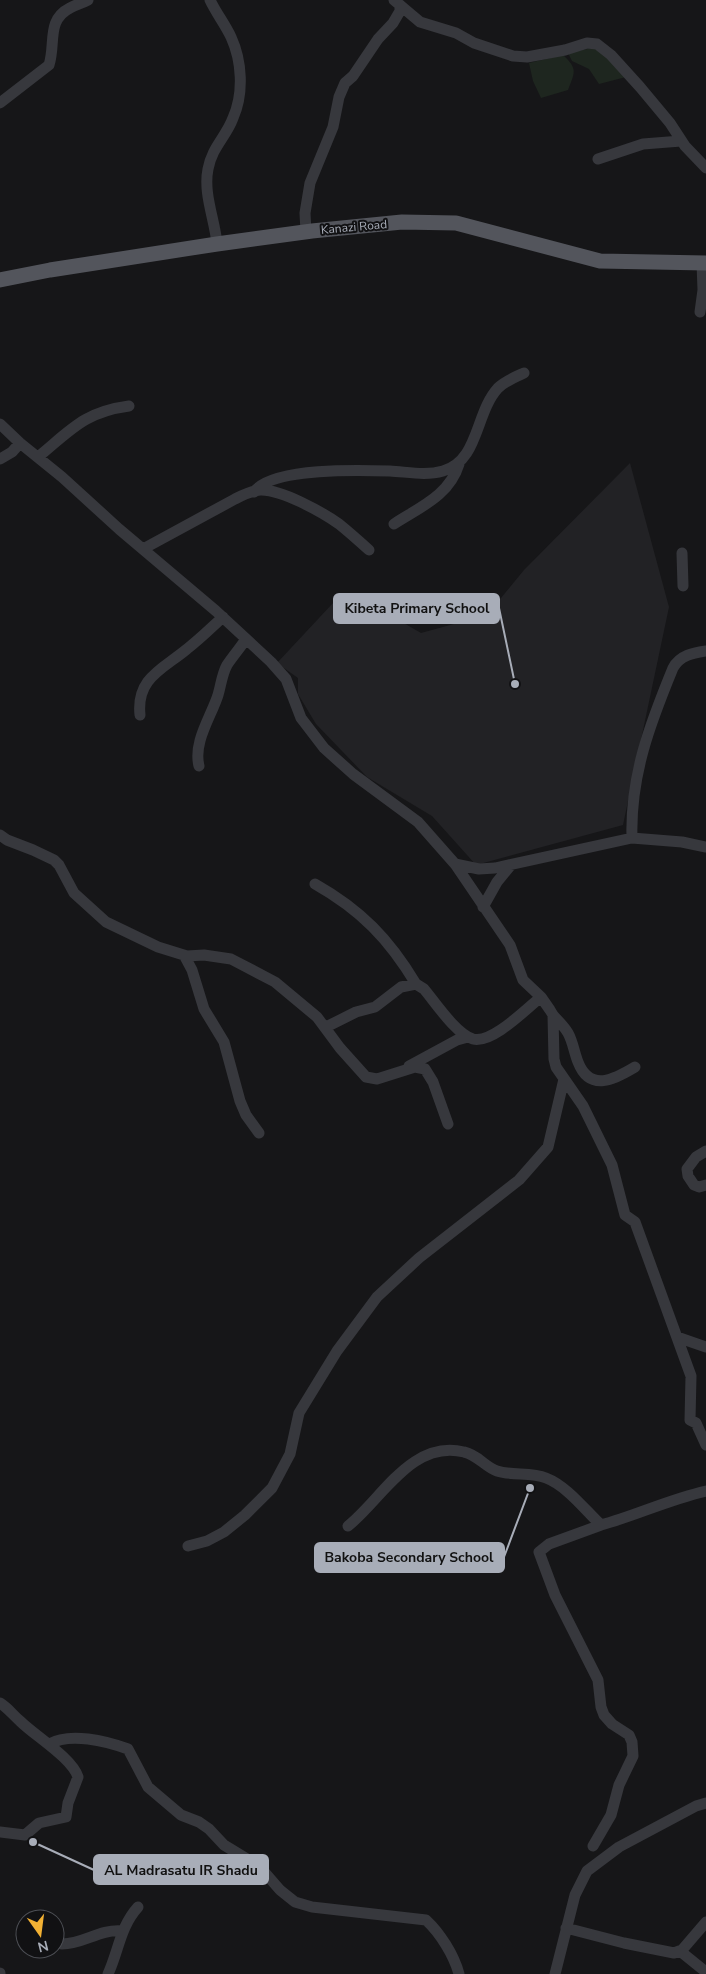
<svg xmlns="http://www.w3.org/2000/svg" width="706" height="1974" viewBox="0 0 706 1974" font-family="'Nunito Sans',sans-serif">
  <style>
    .built { fill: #222225 }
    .green { fill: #1e261f }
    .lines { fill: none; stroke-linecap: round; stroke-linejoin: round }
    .minor { stroke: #37383d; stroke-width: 11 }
    .major { stroke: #53555c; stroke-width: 15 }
    .labels { text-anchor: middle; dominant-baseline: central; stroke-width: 4; stroke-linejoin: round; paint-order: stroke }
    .street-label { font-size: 12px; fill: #a8adb8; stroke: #111113 }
    .leader { fill: none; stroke: #a8adb8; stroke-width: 2 }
    .callout-dot { fill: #a8adb8; stroke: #111113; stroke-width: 2 }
    .callout { fill: #a8adb8; stroke: #a8adb8; stroke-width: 2 }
    .callout-label { font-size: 14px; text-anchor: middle; font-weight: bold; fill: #111 }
  </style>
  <rect width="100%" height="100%" fill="#161618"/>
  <path class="built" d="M 630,463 L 669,607 L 623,825 L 476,865 L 432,816 L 367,777 L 316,724 L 298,694 L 298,678 L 277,663 L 333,603 L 371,604 L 421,633 L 487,615 L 524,570 Z"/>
  <path class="green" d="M 597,47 L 626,77 L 599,84 L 589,69 L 572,61 L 568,53 Z
    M 563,55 C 578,69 575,72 568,90 L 541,98 L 533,81 L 529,63 Z"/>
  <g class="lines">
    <path class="minor" d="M 210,0 C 216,13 225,24 231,37 C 242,61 244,93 233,118 C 226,137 212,147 208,169 C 203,194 215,220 217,244
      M 394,0 L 420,22 L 456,33 L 474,43 L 513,56 L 527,57 L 565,50 L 587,43 L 597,44 L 611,55 L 640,87 L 670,123 L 685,146 L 706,168
      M 0,103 L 49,65 C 56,44 46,20 70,8 C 75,5 82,3 88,0
      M 598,159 L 643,144 L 681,141
      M 306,232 L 305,213 L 310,183 L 333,127 L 339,97 L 345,83 L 353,76 L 378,39 L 393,23 L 400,11 L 400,5
      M 700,312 L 703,290 L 702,263
      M 0,424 L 20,443 L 62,477 L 119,529 L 216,611 L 271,662 L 286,679 L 301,718 L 324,748 L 353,774 L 418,822 L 455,864 L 510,945 L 523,980 L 541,997 L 550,1010 L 553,1015 L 554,1059 L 556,1067 L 583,1106 L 612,1165 L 625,1215 L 635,1222 L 691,1376 L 690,1420 L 696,1423 L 706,1445
      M 38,457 C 71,430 84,412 129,406
      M 0,459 L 12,452 L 20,443
      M 254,492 C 272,467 361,470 390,471 C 408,472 426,476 443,471 C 479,461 475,413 498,388 C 505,381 515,377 524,373
      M 394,524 C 420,507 449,496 459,464
      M 143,549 L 235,499 C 243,495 251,491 260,490 C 281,489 322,512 339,524 C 349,532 359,541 369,550
      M 682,553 L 683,586
      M 140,715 C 136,678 163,669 187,649 C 200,639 211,628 223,617
      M 199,766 C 193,742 211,717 218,695 C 221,685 222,674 227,665 C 233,656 240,648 246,639
      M 0,835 L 7,840 L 33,850 L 54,860 L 59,865 L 74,893 L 106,922 L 158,947 L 187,956 L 204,955 L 231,959 L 275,982 L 317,1017 L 340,1048 L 366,1077 L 377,1079 L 415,1067 L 425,1069 L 433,1082 L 448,1124
      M 632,838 C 630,776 650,724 673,668 C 680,655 693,653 706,651
      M 455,864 L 479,869 L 495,868 L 632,838 L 682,842 L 706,847
      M 315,884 C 361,910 389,939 416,984
      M 483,907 L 497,882 L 511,865
      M 184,955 L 192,970 L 204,1009 L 224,1042 L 240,1101 L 246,1115 L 259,1133
      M 553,1015 C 558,1021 564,1026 568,1033 C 573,1042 574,1052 578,1062 C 590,1093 615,1079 635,1067
      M 326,1027 L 356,1012 L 375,1007 L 401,987 L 416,984 L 424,989 C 435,1002 456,1034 473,1039 C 492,1044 526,1009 541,997
      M 409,1066 L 457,1040 L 468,1037
      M 706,1151 L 696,1157 L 687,1169 L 688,1176 L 694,1185 L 699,1187 L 706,1185
      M 677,1337 L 706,1347
      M 348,1526 C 382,1499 412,1439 464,1452 C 478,1455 485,1467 497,1471 C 513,1476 531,1472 546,1478 C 567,1486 585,1510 601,1525 C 637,1515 670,1499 706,1491
      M 188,1546 L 207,1541 L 224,1532 L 245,1515 L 272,1488 L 290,1454 L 299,1413 L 337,1351 L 377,1297 L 419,1258 L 519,1180 L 548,1147 L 564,1079
      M 0,1703 C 8,1708 13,1715 20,1721 C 35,1736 72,1758 78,1777 L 68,1803 L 66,1817 L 39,1823 L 25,1835 L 0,1832
      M 49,1744 C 70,1732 106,1741 128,1749 L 148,1787 L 181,1815 L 199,1822 L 209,1829 L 224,1845 L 260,1867 L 280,1890 L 295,1902 L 312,1907 L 426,1920 C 440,1933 454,1955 459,1974
      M 593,1846 L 611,1815 L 619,1785 L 633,1756 L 632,1742 L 629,1735 L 612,1724 L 604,1715 L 601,1707 L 598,1680 L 555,1595 L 539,1552 L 549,1544 L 601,1525
      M 566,1928 L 624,1943 L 674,1953 L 682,1950 L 706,1922
      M 62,1944 C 84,1944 99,1929 122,1931
      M 680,1951 L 706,1972
      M 0,1973 L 0,1974
      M 108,1974 C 119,1950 120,1927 138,1907
      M 555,1974 L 575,1895 L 587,1871 L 619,1847 L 696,1806 L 706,1803"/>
    <path class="major" d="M 0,280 L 50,270 L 217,244 L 312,231 L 402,222 L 456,223 L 600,261 L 706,263"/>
  </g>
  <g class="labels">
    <g class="street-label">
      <text transform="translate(354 227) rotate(-5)">Kanazi Road</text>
    </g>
  </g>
  <path class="leader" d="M515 684L499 608M530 1488L504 1557M33 1842L94 1870"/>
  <g class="callout-dot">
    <circle cx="515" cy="684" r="5"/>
    <circle cx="530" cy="1488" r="5"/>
    <circle cx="33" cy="1842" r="5"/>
  </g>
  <g class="callout">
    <rect x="334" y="594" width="165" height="29" rx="5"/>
    <rect x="315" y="1543" width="189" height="29" rx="5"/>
    <rect x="94" y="1855" width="174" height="29" rx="5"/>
  </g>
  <g class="callout-label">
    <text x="417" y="613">Kibeta Primary School</text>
    <text x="409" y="1562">Bakoba Secondary School</text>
    <text x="181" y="1875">AL Madrasatu IR Shadu</text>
  </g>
  <g transform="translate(40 1934) rotate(166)"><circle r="24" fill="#111113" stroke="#4d4f55"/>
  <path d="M0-4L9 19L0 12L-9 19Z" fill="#f2b134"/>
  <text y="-8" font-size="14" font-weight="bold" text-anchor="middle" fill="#a8adb8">N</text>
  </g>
</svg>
